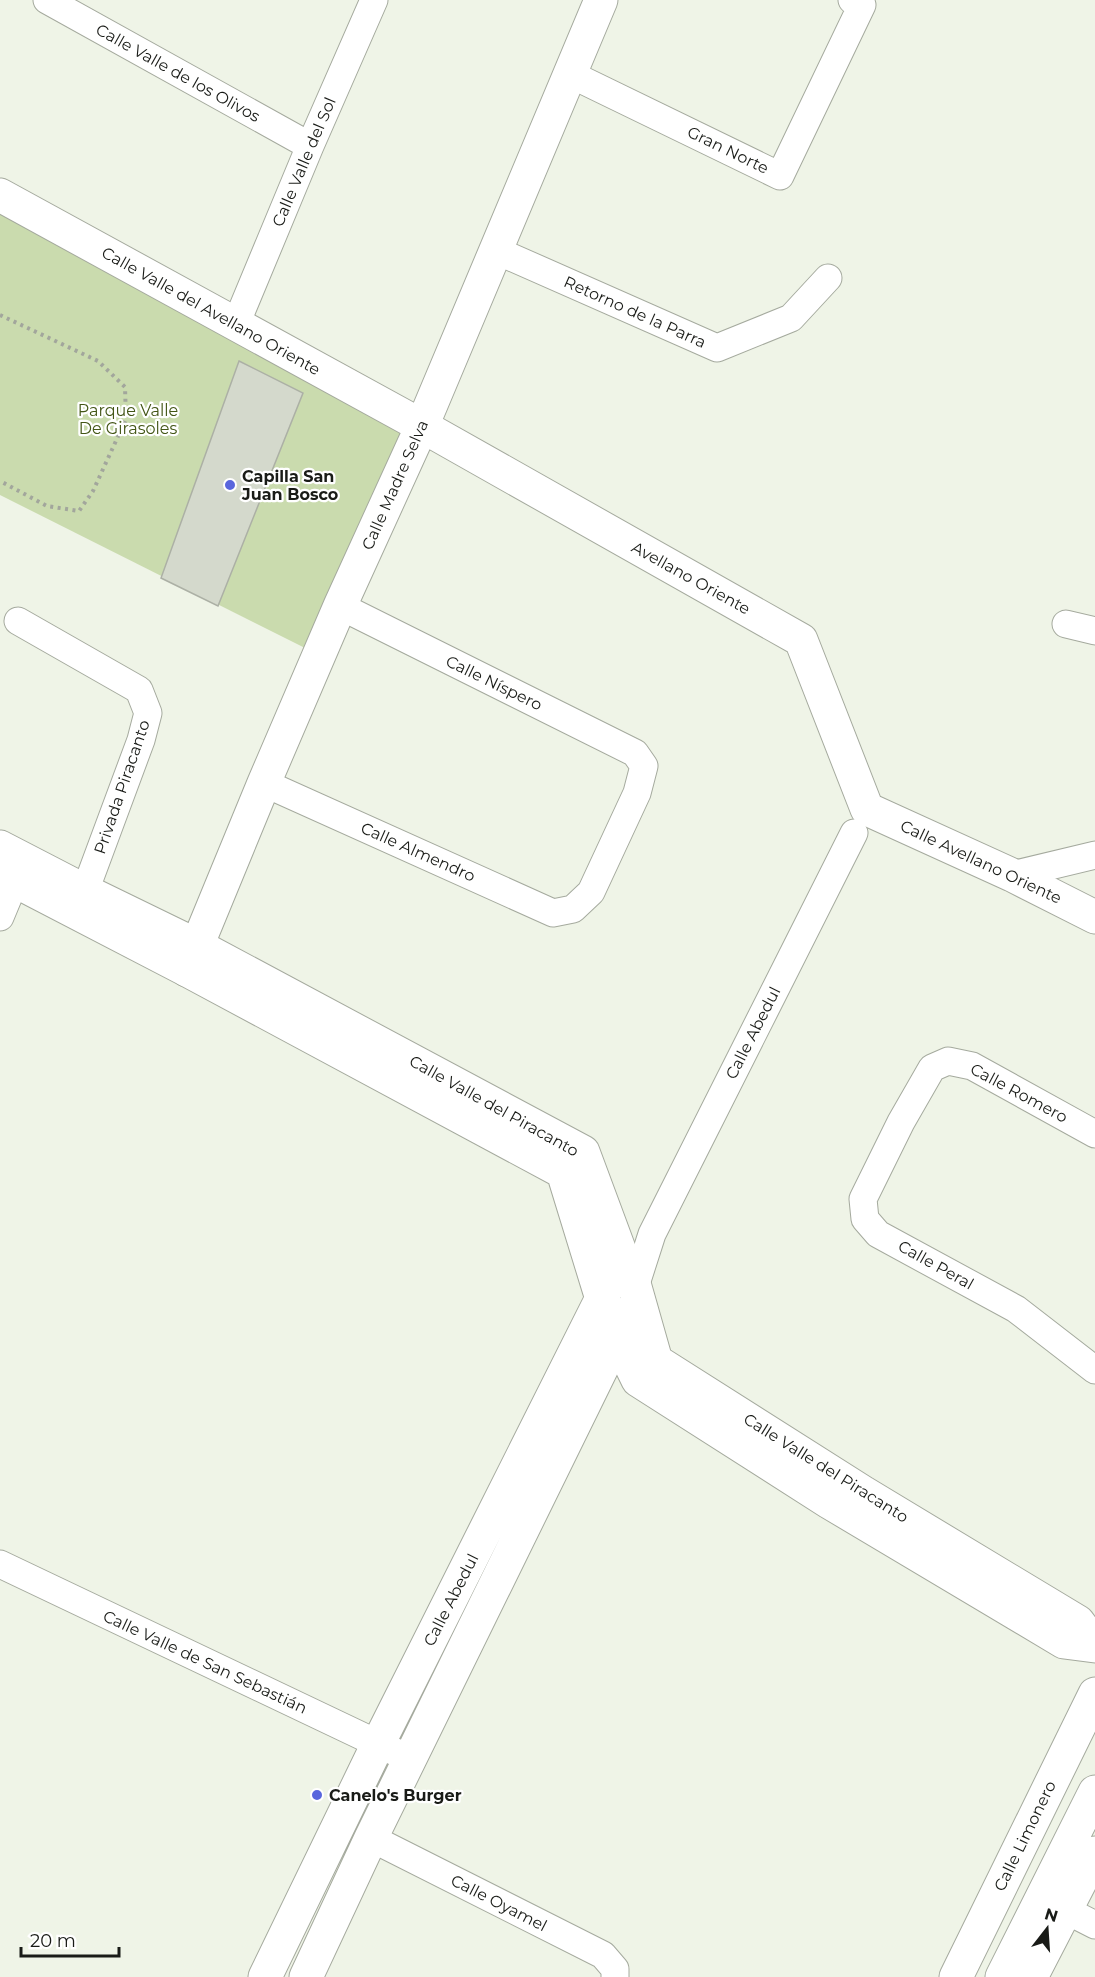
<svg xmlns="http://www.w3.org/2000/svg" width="1095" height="1977" viewBox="0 0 1095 1977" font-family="Montserrat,sans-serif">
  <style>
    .green { fill: #cadbae }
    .building { fill: #d4d9cc; stroke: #acb0a5; stroke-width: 1.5 }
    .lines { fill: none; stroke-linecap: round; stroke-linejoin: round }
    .minor-casing { stroke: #a5aa9e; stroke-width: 29 }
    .tertiary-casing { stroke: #a5aa9e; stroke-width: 35 }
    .secondary-casing { stroke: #a5aa9e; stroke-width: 35 }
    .primary-casing { stroke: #a5aa9e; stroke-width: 35 }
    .path { stroke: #a2a69c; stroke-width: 4; stroke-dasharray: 3 4.5; stroke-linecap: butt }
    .minor { stroke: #fff; stroke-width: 27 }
    .tertiary { stroke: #fff; stroke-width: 33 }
    .secondary { stroke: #fff; stroke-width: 33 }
    .primary { stroke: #fff; stroke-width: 33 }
    .poi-dot { fill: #5966dd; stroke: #fff; stroke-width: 2 }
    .labels { text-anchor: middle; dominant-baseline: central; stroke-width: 4.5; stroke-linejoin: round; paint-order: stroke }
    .street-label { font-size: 16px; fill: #191b17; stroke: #fff }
    .park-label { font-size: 16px; fill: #435616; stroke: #fff }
    .poi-label { font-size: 16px; font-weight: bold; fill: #191b17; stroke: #fff; text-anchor: start }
  </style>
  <rect width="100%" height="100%" fill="#eff4e7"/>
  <path class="green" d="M 0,209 L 410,428 L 313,652 L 0,495 Z"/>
  <path class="building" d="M 239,361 L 303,393 L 218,606 L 161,578 Z"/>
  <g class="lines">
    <defs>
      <path id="minor" d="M 47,0 L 310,146
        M 570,74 L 780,176 L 862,5 L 852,0
        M 495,250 L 717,348 L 791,318 L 828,278
        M 236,324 L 310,146 L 374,0
        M 18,621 L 139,690 L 148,713 L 141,740 L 85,891 L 77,909
        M 1066,624 L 1095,631
        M 264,783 L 553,913 L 573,909 L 591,892 L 637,793 L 644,766 L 635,753 L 340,606
        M 1012,875 L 1095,855
        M 0,917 L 15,881 L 25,864
        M 1095,1134 L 972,1066 L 948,1061 L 932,1068 L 901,1122 L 863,1199 L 865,1219 L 878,1234 L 1016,1309 L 1095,1370
        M 635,1287 L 652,1234 L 854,833
        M 0,1564 L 410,1759
        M 371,1838 L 603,1955 L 615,1969 L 615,1977
        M 1048,1901 L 1095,1925"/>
      <path id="tertiary" d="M 0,195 L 422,426 L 801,640 L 867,809 L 1012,875 L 1095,917
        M 187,970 L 264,783 L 340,606 L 422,426 L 601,0
        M 265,1977 L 378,1744 L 612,1278
        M 306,1977 L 371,1838 L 617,1337 L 625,1314
        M 956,1977 L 1095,1694"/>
      <path id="secondary" d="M 0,847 L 85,891 L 198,946 L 583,1152 L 622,1257 L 635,1287 L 656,1361 L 864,1493 L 1078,1622 L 1095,1645
        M 0,873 L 187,970 L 563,1172 L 602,1299 L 617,1337 L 638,1380 L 829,1502 L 1064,1642 L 1095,1646"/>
      <path id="primary" d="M 1002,1977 L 1095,1792
        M 1031,1977 L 1095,1853"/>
    </defs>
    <use href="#minor" class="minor-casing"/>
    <use href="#tertiary" class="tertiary-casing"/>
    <use href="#secondary" class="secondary-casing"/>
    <use href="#primary" class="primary-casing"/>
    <path class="path" d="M 0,315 L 98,361 L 125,387 L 126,419 L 93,491 L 79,511 L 47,506 L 0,481"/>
    <use href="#minor" class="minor"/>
    <use href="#tertiary" class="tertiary"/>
    <use href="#secondary" class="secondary"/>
    <use href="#primary" class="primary"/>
  </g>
  <g class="poi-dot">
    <circle cx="230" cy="485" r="6"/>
    <circle cx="317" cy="1795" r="6"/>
  </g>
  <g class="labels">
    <g class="street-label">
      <text transform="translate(178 73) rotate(29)">Calle Valle de los Olivos</text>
      <text transform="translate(728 150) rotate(26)">Gran Norte</text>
      <text transform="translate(304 162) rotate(-67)">Calle Valle del Sol</text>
      <text transform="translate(211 311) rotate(29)">Calle Valle del Avellano Oriente</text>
      <text transform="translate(635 312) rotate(24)">Retorno de la Parra</text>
      <text transform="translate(395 485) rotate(-66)">Calle Madre Selva</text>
      <text transform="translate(691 578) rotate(29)">Avellano Oriente</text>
      <text transform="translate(494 683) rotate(26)">Calle Níspero</text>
      <text transform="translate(122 787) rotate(-71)">Privada Piracanto</text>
      <text transform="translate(418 852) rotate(24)">Calle Almendro</text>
      <text transform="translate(981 862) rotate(25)">Calle Avellano Oriente</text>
      <text transform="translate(753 1033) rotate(-63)">Calle Abedul</text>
      <text transform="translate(1019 1093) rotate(28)">Calle Romero</text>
      <text transform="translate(494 1106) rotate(29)">Calle Valle del Piracanto</text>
      <text transform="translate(936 1265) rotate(29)">Calle Peral</text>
      <text transform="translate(826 1468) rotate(32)">Calle Valle del Piracanto</text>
      <text transform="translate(451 1600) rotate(-63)">Calle Abedul</text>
      <text transform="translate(205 1662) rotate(25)">Calle Valle de San Sebastián</text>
      <text transform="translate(1025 1836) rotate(-64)">Calle Limonero</text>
      <text transform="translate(499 1903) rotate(27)">Calle Oyamel</text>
    </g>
    <g class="park-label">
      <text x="128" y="410">Parque Valle<tspan x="128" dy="18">De Girasoles</tspan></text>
    </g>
    <g class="poi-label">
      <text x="242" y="476">Capilla San<tspan x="242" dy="18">Juan Bosco</tspan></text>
      <text x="329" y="1795">Canelo's Burger</text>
    </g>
  </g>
  <g transform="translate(1047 1929) rotate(17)" stroke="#ffffff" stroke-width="4.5" paint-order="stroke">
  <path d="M0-4.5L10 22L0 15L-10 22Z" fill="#191b17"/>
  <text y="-9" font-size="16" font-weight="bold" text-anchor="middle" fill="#191b17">N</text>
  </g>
  <path d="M21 1947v9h98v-9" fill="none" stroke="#191b17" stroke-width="3"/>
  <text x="30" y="1947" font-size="18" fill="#191b17" stroke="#ffffff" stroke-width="4.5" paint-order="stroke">20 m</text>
</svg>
